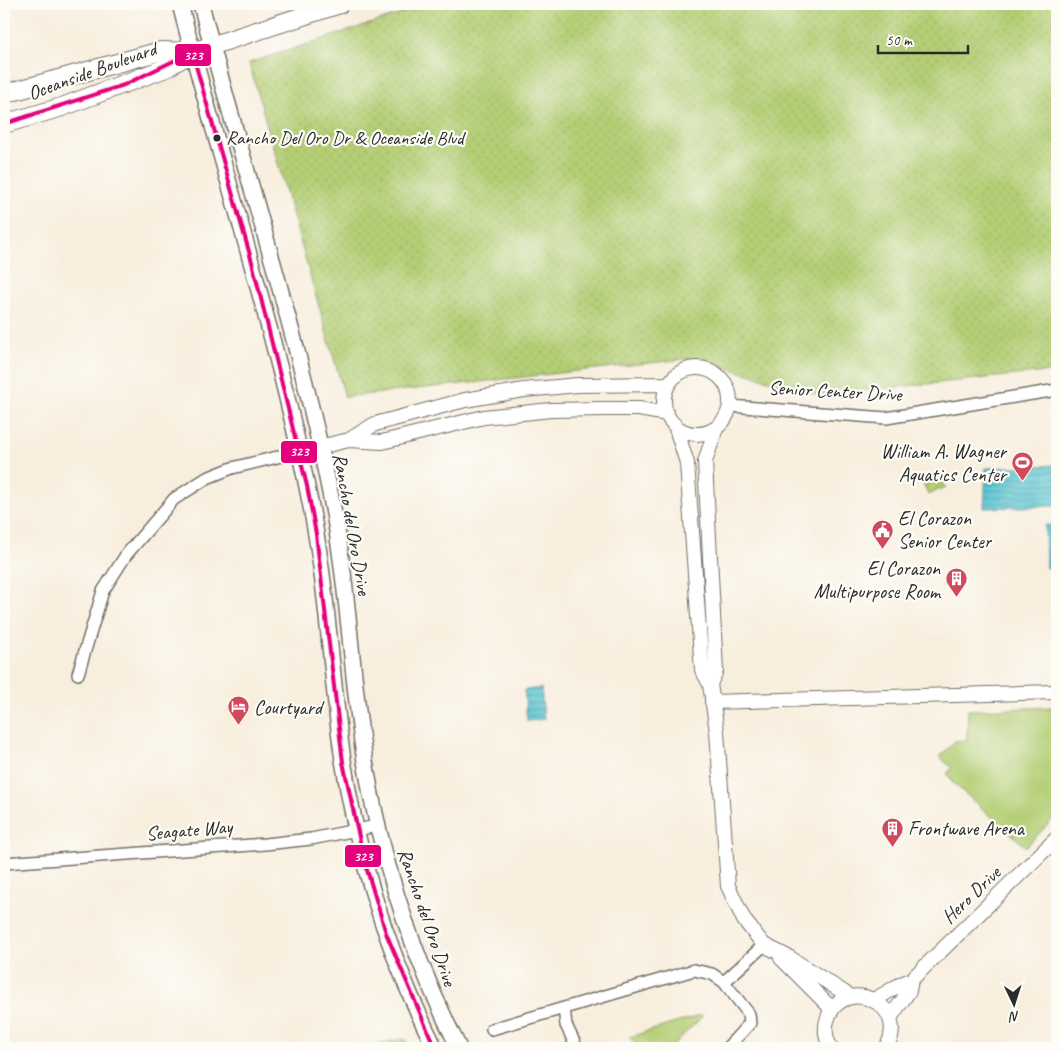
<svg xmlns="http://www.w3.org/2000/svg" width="1061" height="1052" viewBox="0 0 1061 1052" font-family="Caveat,sans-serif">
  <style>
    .grass { fill: url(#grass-dots); stroke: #6f7c50 }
    .park { fill: #b3ce75; stroke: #6f7c50 }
    .garden { fill: url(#garden-furrows); stroke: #6f7c50 }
    .water { fill: url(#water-rules); stroke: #42787e }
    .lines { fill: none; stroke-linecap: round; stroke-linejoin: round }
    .minor-casing { stroke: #736f69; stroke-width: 14 }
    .tertiary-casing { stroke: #736f69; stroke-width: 16 }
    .secondary-casing { stroke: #736f69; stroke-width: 18 }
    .primary-casing { stroke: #736f69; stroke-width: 20 }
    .minor { stroke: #fff; stroke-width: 11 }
    .tertiary { stroke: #fff; stroke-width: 14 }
    .secondary { stroke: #fff; stroke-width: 15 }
    .primary { stroke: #fff; stroke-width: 18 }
    .bus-1-casing { stroke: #fdfcf7; stroke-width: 8 }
    .bus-1 { stroke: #e5007d; stroke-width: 4 }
    .bus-dot { fill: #2b2b2b; stroke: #fdfcf7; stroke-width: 2 }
    .labels { text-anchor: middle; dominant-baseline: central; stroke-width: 4.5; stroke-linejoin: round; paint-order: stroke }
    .bus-label { font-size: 19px; fill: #2b2b2b; stroke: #fdfcf7; text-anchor: start }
    .street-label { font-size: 20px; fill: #2b2b2b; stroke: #fdfcf7 }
    .poi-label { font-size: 20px; fill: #2b2b2b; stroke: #fdfcf7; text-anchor: start }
    .line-badge { stroke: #fdfcf7; stroke-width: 2 }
    .badge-label { font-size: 14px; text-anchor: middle; font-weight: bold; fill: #fff }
  </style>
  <defs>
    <pattern id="grass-dots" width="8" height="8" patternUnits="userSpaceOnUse" patternTransform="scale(1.25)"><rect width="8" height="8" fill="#b3ce75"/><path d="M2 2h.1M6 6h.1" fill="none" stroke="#9ab165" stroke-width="1.8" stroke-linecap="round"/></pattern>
    <pattern id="garden-furrows" width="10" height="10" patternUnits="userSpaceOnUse" patternTransform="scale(1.25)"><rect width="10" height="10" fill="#b3ce75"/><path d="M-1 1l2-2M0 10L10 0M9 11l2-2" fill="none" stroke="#9ab165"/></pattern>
    <pattern id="water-rules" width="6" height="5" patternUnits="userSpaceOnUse" patternTransform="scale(1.25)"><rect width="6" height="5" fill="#58c4d0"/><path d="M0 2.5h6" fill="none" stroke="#499fa9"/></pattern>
  </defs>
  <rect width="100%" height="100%" fill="#fdfcf7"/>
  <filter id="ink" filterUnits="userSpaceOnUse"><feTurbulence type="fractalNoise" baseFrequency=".02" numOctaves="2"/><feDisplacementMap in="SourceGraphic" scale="10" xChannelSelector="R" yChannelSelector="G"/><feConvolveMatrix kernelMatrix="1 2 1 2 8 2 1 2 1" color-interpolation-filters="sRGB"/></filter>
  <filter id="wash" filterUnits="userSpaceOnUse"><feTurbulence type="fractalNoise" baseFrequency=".0096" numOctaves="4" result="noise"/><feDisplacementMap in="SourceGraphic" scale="20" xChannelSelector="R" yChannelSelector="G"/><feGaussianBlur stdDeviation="1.12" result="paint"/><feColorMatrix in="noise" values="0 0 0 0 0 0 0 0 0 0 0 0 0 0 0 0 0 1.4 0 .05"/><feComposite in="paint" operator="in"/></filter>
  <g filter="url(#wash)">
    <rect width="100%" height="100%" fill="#f8eedd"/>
    <path class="grass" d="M 431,4 L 1057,4 L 1057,371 L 819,395 L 694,358 L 345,397 L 249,63 Z
      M 405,1039 L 411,1048 L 343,1048 Z"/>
    <path class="park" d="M 1057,707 L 1057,815 L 1026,847 L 952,782 L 952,780 L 947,774 L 952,768 L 940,757 L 955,741 L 967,740 L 968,710 Z
      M 702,1015 L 702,1017 L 670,1048 L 666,1045 L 663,1048 L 640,1048 L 629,1037 Z"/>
    <path class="garden" d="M 938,473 L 946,487 L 928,495 L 922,480 Z"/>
    <path class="water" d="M 1057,465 L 1057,506 L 984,508 L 986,468 Z
      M 1045,525 L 1057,525 L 1057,568 L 1046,568 Z
      M 541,688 L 544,719 L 527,721 L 524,690 Z"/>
  </g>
  <g filter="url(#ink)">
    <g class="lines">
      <defs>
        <path id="minor" d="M 730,406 L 886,418 L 1057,390
          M 78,674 L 103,591 L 126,555 L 174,499 L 207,478 L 232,468 L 298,452
          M 4,863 L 265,844 L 311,839 L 377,826
          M 724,982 L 749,1014 L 750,1023 L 727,1048
          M 492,1029 L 564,1008
          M 577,1048 L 566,1025 L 564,1008 L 694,970 L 712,974 L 724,982 L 764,945"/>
        <path id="tertiary" d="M664 401a33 33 0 1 1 66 0a33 33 0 1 1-66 0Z
          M 675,425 L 687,463 L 702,670 L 710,684 L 717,732 L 728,886 L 744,920 L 764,945 L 790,958 L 851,997
          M 349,440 L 375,424 L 465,400 L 524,390 L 578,385 L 669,384
          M 298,452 L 349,440 L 382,442 L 484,417 L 551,410 L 604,409 L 639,409 L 667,414
          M 710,684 L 716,671 L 705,462 L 716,428
          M 712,702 L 1057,692
          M 781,958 L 828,1005 L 831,1012
          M 873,1000 C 887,994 897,984 911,980 L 1057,838
          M 890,1018 L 909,991 L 911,980
          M 831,1048 C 825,1038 824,1026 829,1015 C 848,975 911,1006 886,1048"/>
        <path id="secondary" d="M 180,4 C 223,173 279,340 312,512 C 328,594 331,678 343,760 C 358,860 390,958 435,1048
          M 201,4 C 244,172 300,337 333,508 C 349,591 351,677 365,761 C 381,861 413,957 459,1048"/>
        <path id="primary" d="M 4,94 L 161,51 L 192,52
          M 4,124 L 62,107 L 166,68 L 192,52 L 340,4"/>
      </defs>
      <use href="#minor" class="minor-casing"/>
      <use href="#tertiary" class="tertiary-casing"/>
      <use href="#secondary" class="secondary-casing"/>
      <use href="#primary" class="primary-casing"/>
      <use href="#minor" class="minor"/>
      <use href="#tertiary" class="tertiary"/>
      <use href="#secondary" class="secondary"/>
      <use href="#primary" class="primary"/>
      <defs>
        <path id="bus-1" d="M 4,124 L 124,85 L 192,52 L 252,262 L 307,486 L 316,534 L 343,762 L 364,860 L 386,933 L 435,1048"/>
      </defs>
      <use href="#bus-1" class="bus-1-casing"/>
      <use href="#bus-1" class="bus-1"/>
    </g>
  </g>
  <defs>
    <symbol id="stadium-pin" viewBox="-11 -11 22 30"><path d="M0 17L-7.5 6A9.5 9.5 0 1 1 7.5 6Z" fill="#d1495b" stroke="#fdfcf7"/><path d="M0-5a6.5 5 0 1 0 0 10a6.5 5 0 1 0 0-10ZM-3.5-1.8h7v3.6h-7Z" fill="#fff"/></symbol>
    <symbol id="civic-pin" viewBox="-11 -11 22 30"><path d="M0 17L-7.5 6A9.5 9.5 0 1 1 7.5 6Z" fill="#d1495b" stroke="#fdfcf7"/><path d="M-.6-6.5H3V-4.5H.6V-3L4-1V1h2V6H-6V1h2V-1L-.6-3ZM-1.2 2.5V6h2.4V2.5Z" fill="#fff"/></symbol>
    <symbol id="building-pin" viewBox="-11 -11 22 30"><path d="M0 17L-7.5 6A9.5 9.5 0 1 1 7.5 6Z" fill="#d1495b" stroke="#fdfcf7"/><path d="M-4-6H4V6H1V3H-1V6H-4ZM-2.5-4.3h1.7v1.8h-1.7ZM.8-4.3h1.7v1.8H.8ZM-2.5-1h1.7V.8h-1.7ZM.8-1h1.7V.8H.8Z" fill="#fff"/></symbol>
    <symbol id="hotel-pin" viewBox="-11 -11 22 30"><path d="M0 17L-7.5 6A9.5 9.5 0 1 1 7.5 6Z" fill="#d1495b" stroke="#fdfcf7"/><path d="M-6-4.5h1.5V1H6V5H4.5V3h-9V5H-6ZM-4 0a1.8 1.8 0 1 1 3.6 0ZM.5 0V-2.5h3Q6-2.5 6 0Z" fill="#fff"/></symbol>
  </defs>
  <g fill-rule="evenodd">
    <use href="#stadium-pin" x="1010" y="450" width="25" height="34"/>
    <use href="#civic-pin" x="870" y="518" width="25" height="34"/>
    <use href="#building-pin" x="944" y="566" width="25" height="34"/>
    <use href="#hotel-pin" x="226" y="694" width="25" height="34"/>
    <use href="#building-pin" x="880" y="816" width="25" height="34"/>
  </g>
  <circle class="bus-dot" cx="217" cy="138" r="4.5"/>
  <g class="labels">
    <g class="bus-label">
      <text x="226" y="138">Rancho Del Oro Dr &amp; Oceanside Blvd</text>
    </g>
    <g class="street-label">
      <text transform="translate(92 71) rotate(-20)">Oceanside Boulevard</text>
      <text transform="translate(835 391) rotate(3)">Senior Center Drive</text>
      <text transform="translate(352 524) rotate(80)">Rancho del Oro Drive</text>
      <text transform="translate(189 830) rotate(-5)">Seagate Way</text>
      <text transform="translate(971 895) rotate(-44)">Hero Drive</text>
      <text transform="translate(427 917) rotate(71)">Rancho del Oro Drive</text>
    </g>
    <g class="poi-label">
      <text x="1006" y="451" text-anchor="end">William A. Wagner<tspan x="1006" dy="23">Aquatics Center</tspan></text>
      <text x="898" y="518">El Corazon<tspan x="898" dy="23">Senior Center</tspan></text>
      <text x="940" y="568" text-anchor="end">El Corazon<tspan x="940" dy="23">Multipurpose Room</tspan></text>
      <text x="254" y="707">Courtyard</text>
      <text x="908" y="828">Frontwave Arena</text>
    </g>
  </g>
  <g class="line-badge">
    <rect x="174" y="43" width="38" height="24" rx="5" fill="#e5007d"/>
    <rect x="280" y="440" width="38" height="24" rx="5" fill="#e5007d"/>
    <rect x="344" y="844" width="38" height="24" rx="5" fill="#e5007d"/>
  </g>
  <g class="badge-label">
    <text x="193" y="60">323</text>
    <text x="299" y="456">323</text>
    <text x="363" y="861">323</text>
  </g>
  <rect width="1061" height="1052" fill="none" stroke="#fdfcf7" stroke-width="20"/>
  <g transform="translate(1014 1004) rotate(176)" stroke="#fdfcf7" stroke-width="4" paint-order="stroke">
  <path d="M0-4L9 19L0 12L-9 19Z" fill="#2b2b2b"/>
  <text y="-8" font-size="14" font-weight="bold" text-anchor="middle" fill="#2b2b2b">N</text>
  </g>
  <path d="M878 45v8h90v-8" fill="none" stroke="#2b2b2b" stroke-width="2.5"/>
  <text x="886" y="45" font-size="15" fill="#2b2b2b" stroke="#fdfcf7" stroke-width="4" paint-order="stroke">50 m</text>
</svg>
